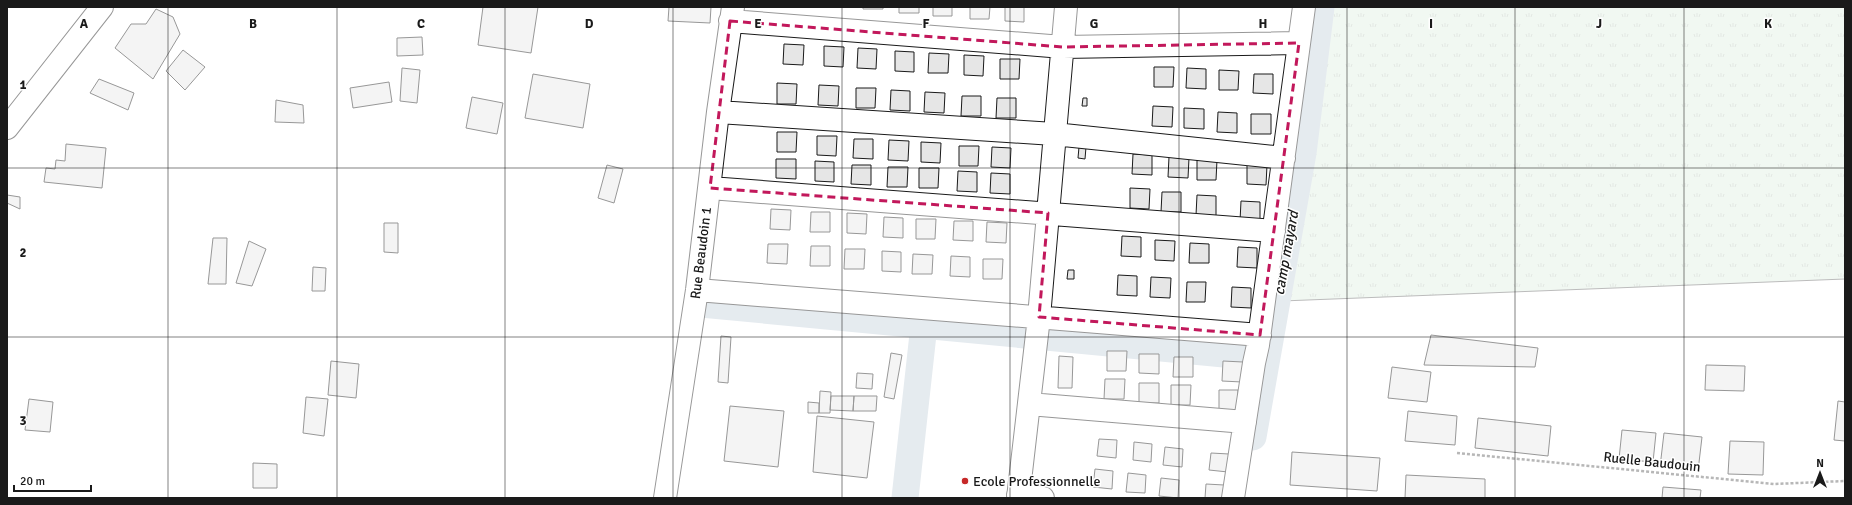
<svg xmlns="http://www.w3.org/2000/svg" width="1852" height="505" viewBox="0 0 1852 505" font-family="Signika,sans-serif">
  <style>
    .grass { fill: url(#grass-tufts); stroke: #6a6a6a }
    .lines { fill: none; stroke-linecap: round; stroke-linejoin: round }
    .canal { stroke: #c6d2dc; stroke-width: 27 }
    .building { fill: #e6e6e6; stroke: #1a1a1a }
    .minor-casing { stroke: #1a1a1a; stroke-width: 24 }
    .path { stroke: #5f5f5f; stroke-width: 2.5; stroke-dasharray: 3 2; stroke-linecap: butt }
    .minor { stroke: #fff; stroke-width: 22 }
    .marked { fill: none; stroke: #c2185b; stroke-width: 3; stroke-dasharray: 8 5; stroke-linejoin: round }
    .grid { fill: none; stroke: #1a1a1a; stroke-width: 1; stroke-opacity: 0.55 }
    .poi-dot { fill: #c62828; stroke: #fff; stroke-width: 1.5 }
    .labels { text-anchor: middle; dominant-baseline: central; stroke-width: 3; stroke-linejoin: round; paint-order: stroke }
    .street-label { font-size: 14px; fill: #1a1a1a; stroke: #fff }
    .poi-label { font-size: 14px; fill: #1a1a1a; stroke: #fff; text-anchor: start }
    .water-label { font-size: 15px; font-style: italic; fill: #1a1a1a; stroke: #fff }
    .grid-label { font-size: 13px; text-anchor: middle; font-weight: bold; fill: #1a1a1a; stroke: #fff; stroke-width: 3; stroke-linejoin: round; paint-order: stroke }
  </style>
  <defs>
    <pattern id="grass-tufts" width="24" height="20" patternUnits="userSpaceOnUse"><rect width="24" height="20" fill="#e0efe3"/><path d="M3 7l-1-3M5 7V3M7 7l1-3M15 17l-1-3M17 17v-4M19 17l1-3" fill="none" stroke="#c0ccc2"/></pattern>
  </defs>
  <rect width="100%" height="100%" fill="#fff"/>
  <path class="grass" d="M 1316,7 L 1845,7 L 1845,279 L 1282,301 Z"/>
  <g class="lines">
    <path class="canal" d="M 701,304 L 1266,358
      M 1253,437 L 1303,153 L 1321,7
      M 905,498 L 924,325"/>
  </g>
  <path class="building" d="M 483,7 L 538,7 L 531,53 L 478,45 Z
    M 669,7 L 711,7 L 710,23 L 668,21 Z
    M 863,7 L 883,7 L 883,9 L 863,9 Z
    M 899,7 L 919,7 L 919,13 L 899,13 Z
    M 933,7 L 952,7 L 952,16 L 933,16 Z
    M 970,7 L 990,7 L 989,19 L 970,19 Z
    M 1005,7 L 1024,7 L 1024,22 L 1005,21 Z
    M 156,9 L 173,17 L 180,34 L 153,79 L 115,48 L 131,24 L 146,24 Z
    M 422,37 L 423,55 L 397,56 L 397,38 Z
    M 784,44 L 804,45 L 803,65 L 783,64 Z
    M 824,46 L 844,47 L 843,67 L 824,66 Z
    M 858,48 L 877,49 L 876,69 L 857,68 Z
    M 183,50 L 205,67 L 185,90 L 166,71 Z
    M 895,51 L 914,52 L 914,72 L 895,71 Z
    M 929,53 L 949,54 L 948,73 L 928,73 Z
    M 964,55 L 984,56 L 983,76 L 964,75 Z
    M 1000,59 L 1020,59 L 1019,79 L 1000,79 Z
    M 1154,67 L 1174,67 L 1173,87 L 1154,87 Z
    M 402,68 L 420,70 L 417,103 L 400,101 Z
    M 1187,68 L 1206,69 L 1206,89 L 1186,88 Z
    M 1219,70 L 1239,71 L 1238,90 L 1219,90 Z
    M 533,74 L 590,84 L 583,128 L 525,118 Z
    M 1254,74 L 1273,74 L 1273,94 L 1253,93 Z
    M 99,79 L 134,93 L 128,110 L 90,93 Z
    M 389,82 L 392,102 L 353,108 L 350,88 Z
    M 777,83 L 797,84 L 796,104 L 777,104 Z
    M 819,85 L 839,86 L 838,106 L 818,105 Z
    M 856,88 L 876,88 L 875,108 L 856,108 Z
    M 891,90 L 910,91 L 910,111 L 890,110 Z
    M 925,92 L 945,93 L 944,113 L 924,112 Z
    M 962,96 L 981,96 L 981,116 L 961,116 Z
    M 472,97 L 503,103 L 497,134 L 466,128 Z
    M 997,98 L 1016,98 L 1016,118 L 996,118 Z
    M 1083,98 L 1087,98 L 1087,106 L 1082,106 Z
    M 276,100 L 303,105 L 304,123 L 275,122 Z
    M 1153,106 L 1173,107 L 1172,127 L 1152,126 Z
    M 1184,108 L 1204,109 L 1204,129 L 1184,128 Z
    M 1218,112 L 1237,113 L 1237,133 L 1217,132 Z
    M 1251,114 L 1271,114 L 1271,134 L 1251,134 Z
    M 777,132 L 797,132 L 796,152 L 777,152 Z
    M 817,136 L 837,136 L 836,156 L 817,155 Z
    M 854,139 L 873,139 L 873,159 L 853,158 Z
    M 889,140 L 909,141 L 908,161 L 888,160 Z
    M 921,142 L 941,143 L 940,163 L 921,162 Z
    M 66,144 L 106,148 L 102,188 L 44,182 L 46,168 L 55,169 L 56,160 L 65,161 Z
    M 959,146 L 979,146 L 978,166 L 959,166 Z
    M 992,147 L 1011,148 L 1010,168 L 991,167 Z
    M 1079,147 L 1086,147 L 1085,159 L 1078,158 Z
    M 1133,154 L 1152,155 L 1152,175 L 1132,174 Z
    M 1169,157 L 1189,158 L 1188,178 L 1168,177 Z
    M 776,159 L 796,159 L 796,179 L 776,178 Z
    M 1197,160 L 1217,160 L 1216,180 L 1197,180 Z
    M 815,161 L 834,162 L 834,182 L 815,181 Z
    M 607,165 L 623,169 L 614,203 L 598,198 Z
    M 852,165 L 871,165 L 871,185 L 851,184 Z
    M 1247,165 L 1267,165 L 1266,185 L 1247,184 Z
    M 888,167 L 908,167 L 907,187 L 887,187 Z
    M 919,168 L 939,168 L 938,188 L 919,188 Z
    M 958,171 L 977,172 L 977,192 L 957,191 Z
    M 991,173 L 1010,174 L 1010,194 L 990,193 Z
    M 1130,188 L 1150,189 L 1149,209 L 1130,208 Z
    M 1162,192 L 1181,192 L 1181,212 L 1161,212 Z
    M 7,195 L 20,197 L 20,209 L 7,203 Z
    M 1197,195 L 1216,196 L 1216,216 L 1196,215 Z
    M 1241,201 L 1260,202 L 1260,222 L 1240,221 Z
    M 771,209 L 791,210 L 790,230 L 770,229 Z
    M 811,212 L 830,212 L 830,232 L 810,232 Z
    M 847,213 L 867,214 L 866,234 L 847,233 Z
    M 884,217 L 903,218 L 903,238 L 883,237 Z
    M 916,219 L 936,219 L 935,239 L 916,239 Z
    M 954,221 L 973,221 L 973,241 L 953,240 Z
    M 987,222 L 1007,223 L 1006,243 L 986,242 Z
    M 384,223 L 398,223 L 398,253 L 384,252 Z
    M 1122,236 L 1141,237 L 1141,257 L 1121,256 Z
    M 213,238 L 227,238 L 226,284 L 208,284 Z
    M 1155,240 L 1175,241 L 1174,261 L 1155,260 Z
    M 249,241 L 266,249 L 252,286 L 236,283 Z
    M 1190,243 L 1209,244 L 1209,263 L 1189,263 Z
    M 768,244 L 788,244 L 787,264 L 767,263 Z
    M 811,246 L 830,246 L 830,266 L 810,266 Z
    M 1238,247 L 1257,248 L 1257,268 L 1237,267 Z
    M 845,249 L 865,249 L 864,269 L 844,269 Z
    M 882,251 L 901,252 L 901,272 L 882,271 Z
    M 913,254 L 933,255 L 932,274 L 912,274 Z
    M 951,256 L 970,257 L 970,277 L 950,276 Z
    M 983,259 L 1003,259 L 1002,279 L 983,279 Z
    M 313,267 L 326,268 L 325,291 L 312,291 Z
    M 1068,270 L 1074,270 L 1074,279 L 1067,279 Z
    M 1118,275 L 1137,276 L 1137,296 L 1117,295 Z
    M 1151,277 L 1171,278 L 1170,298 L 1150,297 Z
    M 1187,282 L 1206,282 L 1205,302 L 1186,302 Z
    M 1232,287 L 1251,288 L 1251,308 L 1231,307 Z
    M 1431,335 L 1538,348 L 1535,367 L 1424,365 Z
    M 721,336 L 731,337 L 728,383 L 718,382 Z
    M 1107,351 L 1127,351 L 1126,371 L 1107,371 Z
    M 891,353 L 902,355 L 894,399 L 884,397 Z
    M 1139,354 L 1159,354 L 1159,374 L 1139,373 Z
    M 1059,356 L 1073,357 L 1072,388 L 1058,388 Z
    M 1174,357 L 1193,357 L 1193,377 L 1173,377 Z
    M 331,361 L 359,364 L 356,398 L 328,395 Z
    M 1223,361 L 1243,362 L 1242,382 L 1222,381 Z
    M 1706,365 L 1745,366 L 1744,391 L 1705,390 Z
    M 1392,367 L 1431,372 L 1427,402 L 1388,398 Z
    M 857,373 L 873,374 L 872,389 L 856,388 Z
    M 1105,379 L 1125,379 L 1124,399 L 1104,399 Z
    M 1139,383 L 1159,383 L 1159,403 L 1139,403 Z
    M 1171,385 L 1191,385 L 1190,405 L 1171,405 Z
    M 1219,390 L 1238,390 L 1238,410 L 1219,410 Z
    M 820,391 L 831,392 L 830,413 L 819,413 Z
    M 831,396 L 854,396 L 853,411 L 830,410 Z
    M 854,396 L 877,396 L 876,411 L 853,411 Z
    M 306,397 L 328,399 L 324,436 L 303,433 Z
    M 29,399 L 53,402 L 50,432 L 25,430 Z
    M 1838,401 L 1845,402 L 1845,441 L 1834,440 Z
    M 808,402 L 819,403 L 819,413 L 808,413 Z
    M 730,406 L 784,411 L 778,467 L 724,461 Z
    M 1408,411 L 1457,416 L 1455,445 L 1405,441 Z
    M 817,416 L 874,422 L 867,478 L 813,472 Z
    M 1478,418 L 1551,426 L 1548,456 L 1475,448 Z
    M 1622,430 L 1656,433 L 1653,462 L 1619,459 Z
    M 1664,433 L 1702,437 L 1698,471 L 1660,467 Z
    M 1099,439 L 1117,440 L 1116,458 L 1097,456 Z
    M 1730,441 L 1764,442 L 1763,475 L 1728,474 Z
    M 1134,442 L 1152,444 L 1151,462 L 1133,460 Z
    M 1165,447 L 1183,449 L 1182,467 L 1163,465 Z
    M 1292,452 L 1380,458 L 1377,491 L 1290,485 Z
    M 1211,453 L 1229,454 L 1228,472 L 1209,470 Z
    M 253,463 L 277,464 L 277,488 L 253,488 Z
    M 1095,469 L 1113,471 L 1112,489 L 1093,487 Z
    M 1128,473 L 1146,475 L 1145,493 L 1126,492 Z
    M 1406,475 L 1485,479 L 1485,498 L 1405,498 Z
    M 1161,478 L 1179,480 L 1178,498 L 1159,496 Z
    M 1206,484 L 1224,485 L 1223,498 L 1205,498 Z
    M 1663,487 L 1701,490 L 1700,498 L 1662,498 Z"/>
  <g class="lines">
    <defs>
      <path id="minor" d="M 730,21 L 1063,47 L 1299,43
        M 718,112 L 1054,134 L 1284,158
        M 7,128 L 102,7
        M 710,188 L 1274,231
        M 697,290 L 1260,335
        M 1029,404 L 1245,422
        M 1018,495 L 1043,498
        M 665,498 L 697,290 L 718,112 L 733,7
        M 1018,498 L 1039,317 L 1066,7
        M 1233,498 L 1254,363 L 1258,345 L 1304,7"/>
    </defs>
    <use href="#minor" class="minor-casing"/>
    <path class="path" d="M 1457,453 L 1774,484 L 1845,481"/>
    <use href="#minor" class="minor"/>
  </g>
  <path d="M0 0H1852V505H0ZM 730,21 L 1063,47 L 1299,43 L 1260,335 L 1039,317 L 1048,213 L 710,188 Z" fill="#fff" fill-opacity=".55" fill-rule="evenodd"/>
  <path class="marked" d="M 730,21 L 1063,47 L 1299,43 L 1260,335 L 1039,317 L 1048,213 L 710,188 Z"/>
  <path class="grid" d="M 168,7 L 168,498M 337,7 L 337,498M 505,7 L 505,498M 673,7 L 673,498M 842,7 L 842,498M 1010,7 L 1010,498M 1179,7 L 1179,498M 1347,7 L 1347,498M 1515,7 L 1515,498M 1684,7 L 1684,498M 7,168 L 1845,168M 7,337 L 1845,337"/>
  <circle class="poi-dot" cx="965" cy="481" r="4"/>
  <g class="labels">
    <g class="street-label">
      <text transform="translate(701 253) rotate(-83)">Rue Beaudoin 1</text>
      <text transform="translate(1652 462) rotate(6)">Ruelle Baudouin</text>
    </g>
    <g class="poi-label">
      <text x="973" y="481">Ecole Professionnelle</text>
    </g>
    <g class="water-label">
      <text transform="translate(1286 253) rotate(-80)">camp mayard</text>
    </g>
  </g>
  <g class="grid-label">
    <text x="84" y="28">A</text>
    <text x="253" y="28">B</text>
    <text x="421" y="28">C</text>
    <text x="589" y="28">D</text>
    <text x="758" y="28">E</text>
    <text x="926" y="28">F</text>
    <text x="1094" y="28">G</text>
    <text x="1263" y="28">H</text>
    <text x="1431" y="28">I</text>
    <text x="1599" y="28">J</text>
    <text x="1768" y="28">K</text>
    <text x="23" y="89">1</text>
    <text x="23" y="257">2</text>
    <text x="23" y="425">3</text>
  </g>
  <rect width="1852" height="505" fill="none" stroke="#1a1a1a" stroke-width="16"/>
  <g transform="translate(1820 473)" stroke="#ffffff" stroke-width="3" paint-order="stroke">
  <path d="M0-3L7 15L0 10L-7 15Z" fill="#1a1a1a"/>
  <text y="-6" font-size="11" font-weight="bold" text-anchor="middle" fill="#1a1a1a">N</text>
  </g>
  <path d="M14 485v6h77v-6" fill="none" stroke="#1a1a1a" stroke-width="2"/>
  <text x="20" y="485" font-size="12" fill="#1a1a1a" stroke="#ffffff" stroke-width="3" paint-order="stroke">20 m</text>
</svg>
